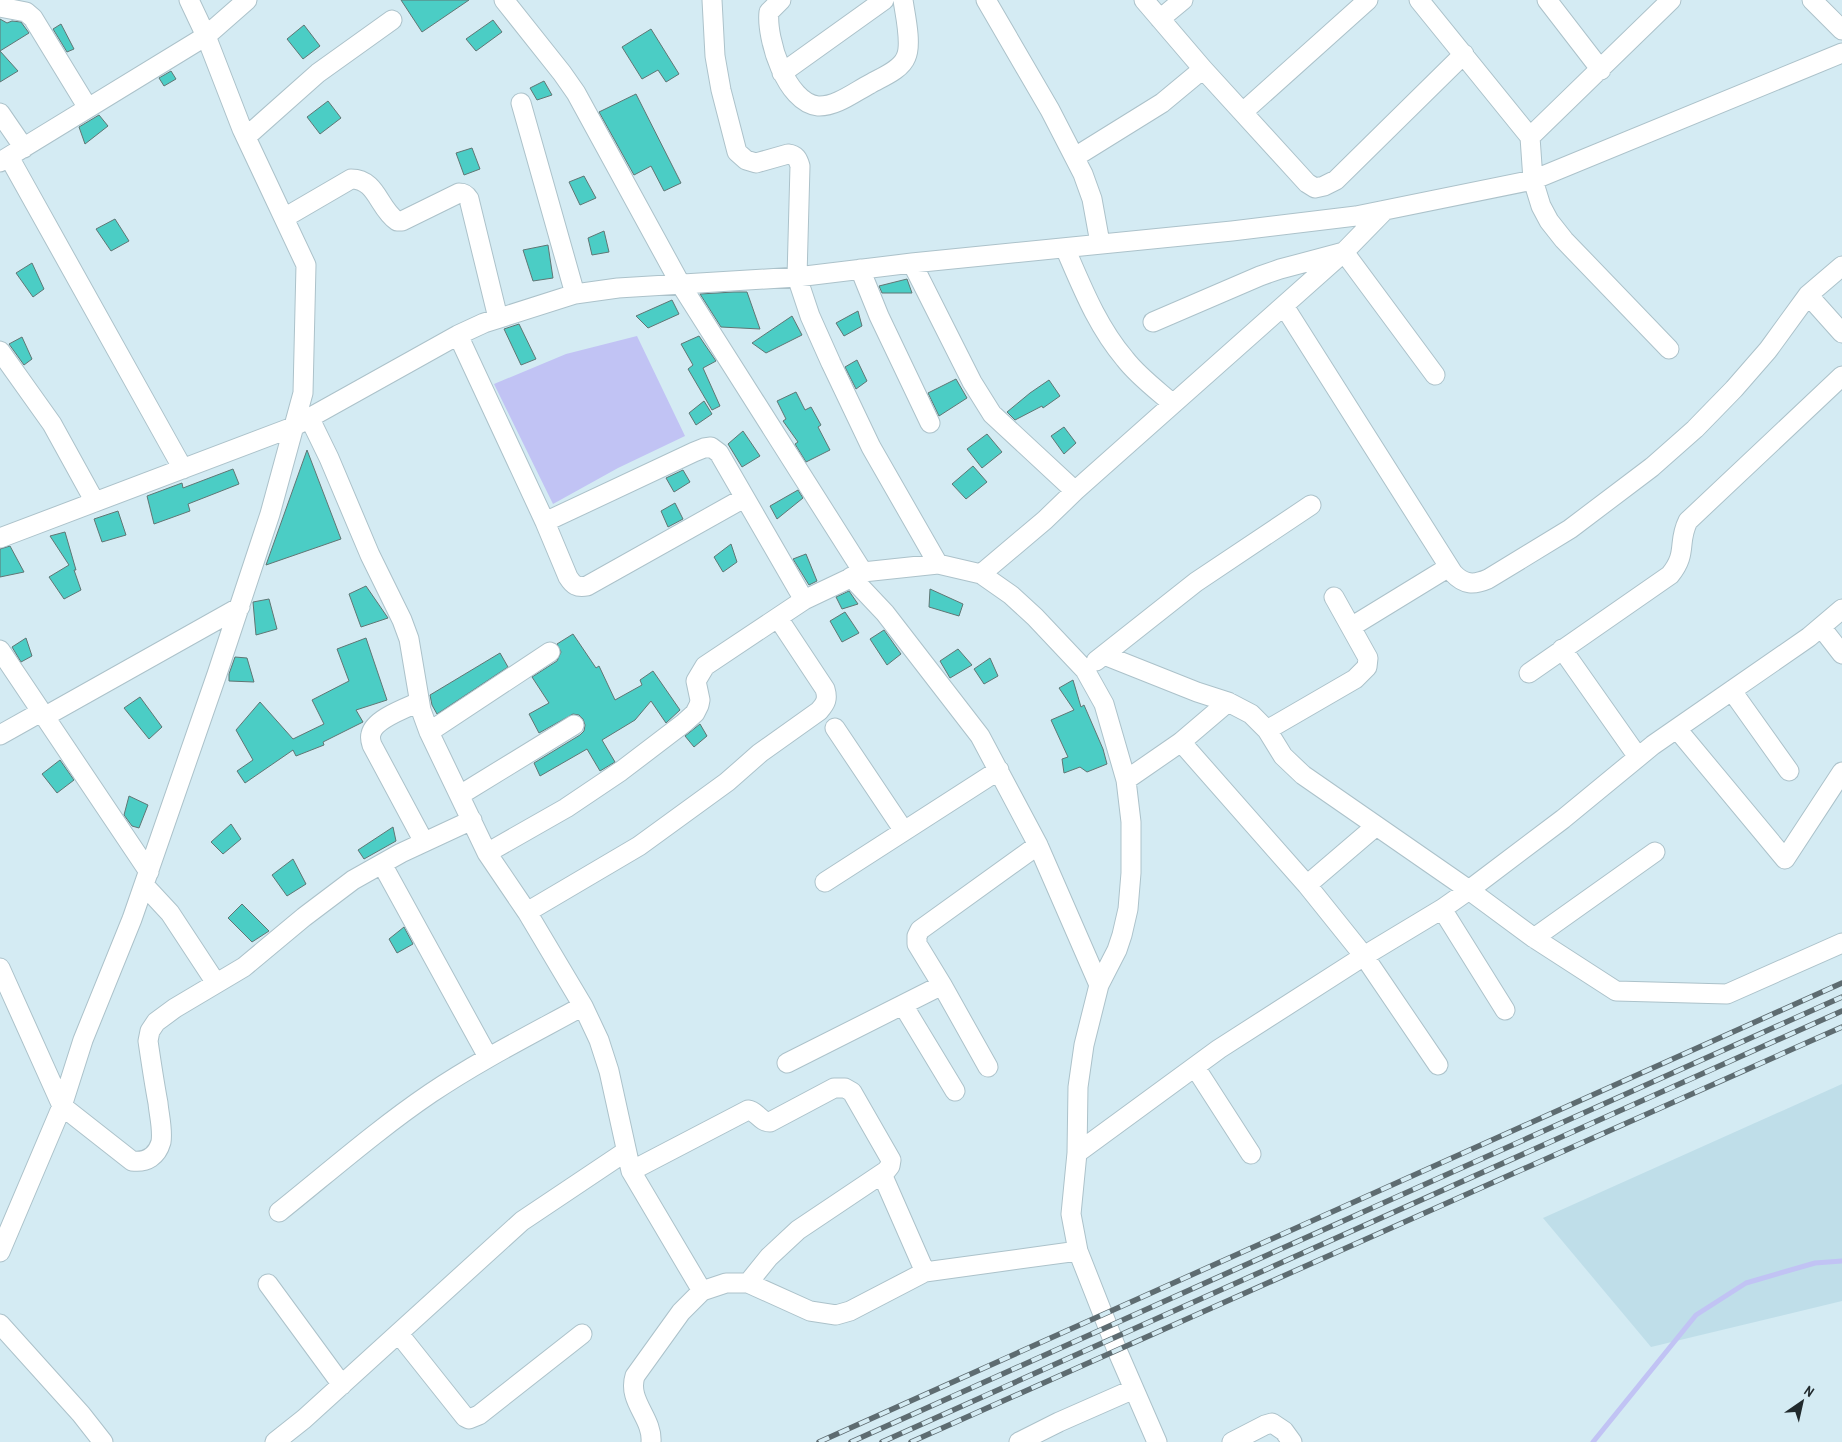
<svg xmlns="http://www.w3.org/2000/svg" width="1842" height="1442" viewBox="0 0 1842 1442" font-family="'Archivo Narrow',sans-serif">
  <style>
    .built { fill: #bfdee9 }
    .water { fill: #c1c3f4 }
    .lines { fill: none; stroke-linecap: round; stroke-linejoin: round }
    .stream { stroke: #c1c3f4; stroke-width: 5 }
    .building { fill: #4bcdc5; stroke: #607674 }
    .minor-casing { stroke: #acc2ca; stroke-width: 21 }
    .minor { stroke: #fff; stroke-width: 19 }
    .rail-casing { stroke: #5e6c71; stroke-width: 5.5 }
    .rail { stroke: #d4ebf3; stroke-width: 4; stroke-dasharray: 11; stroke-linecap: butt }
  </style>
  <rect width="100%" height="100%" fill="#d4ebf3"/>
  <path class="built" d="M 1842,1084 L 1842,1301 L 1651,1347 L 1543,1218 Z"/>
  <path class="water" d="M 637,336 L 685,436 L 618,468 L 553,504 L 494,384 L 566,354 Z"/>
  <g class="lines">
    <path class="stream" d="M 1593,1442 L 1696,1315 L 1746,1283 L 1815,1263 L 1842,1261"/>
  </g>
  <path class="building" d="M 401,0 L 469,0 L 422,32 Z
    M 0,19 L 7,23 L 12,21 L 21,22 L 29,33 L 0,51 L 18,71 L 0,82 Z
    M 493,20 L 502,32 L 476,51 L 466,39 Z
    M 61,24 L 74,49 L 67,52 L 53,29 Z
    M 304,25 L 320,46 L 303,59 L 287,39 Z
    M 651,29 L 679,74 L 666,82 L 658,70 L 642,79 L 622,47 Z
    M 171,71 L 176,79 L 164,86 L 159,78 Z
    M 544,81 L 552,95 L 537,100 L 530,88 Z
    M 636,94 L 681,183 L 664,191 L 651,166 L 634,175 L 599,112 Z
    M 328,101 L 341,118 L 320,134 L 307,117 Z
    M 99,115 L 108,126 L 85,144 L 79,127 Z
    M 472,148 L 480,169 L 464,175 L 456,153 Z
    M 584,176 L 596,198 L 580,205 L 569,182 Z
    M 115,219 L 129,241 L 111,251 L 96,229 Z
    M 604,231 L 609,252 L 592,255 L 588,238 Z
    M 548,245 L 553,278 L 533,281 L 523,250 Z
    M 32,263 L 44,289 L 33,297 L 16,273 Z
    M 907,279 L 912,293 L 882,293 L 879,286 Z
    M 734,292 L 747,292 L 760,329 L 721,327 L 700,294 Z
    M 672,300 L 679,314 L 648,328 L 636,316 Z
    M 858,311 L 862,326 L 844,336 L 836,323 Z
    M 792,316 L 802,335 L 766,353 L 752,343 Z
    M 519,324 L 536,359 L 521,365 L 504,329 Z
    M 699,336 L 716,361 L 703,368 L 720,406 L 712,410 L 688,369 L 693,365 L 681,344 Z
    M 22,337 L 32,359 L 24,365 L 9,344 Z
    M 857,360 L 867,381 L 856,389 L 845,367 Z
    M 956,379 L 967,398 L 939,416 L 928,393 Z
    M 1049,380 L 1060,396 L 1043,408 L 1042,406 L 1015,420 L 1007,412 L 1030,393 Z
    M 796,392 L 805,410 L 811,407 L 821,425 L 818,427 L 830,450 L 806,462 L 795,444 L 798,442 L 783,421 L 786,419 L 777,401 Z
    M 704,401 L 712,414 L 696,425 L 689,413 Z
    M 1064,427 L 1076,443 L 1064,454 L 1051,436 Z
    M 743,431 L 760,456 L 742,467 L 728,444 Z
    M 987,434 L 1002,452 L 982,468 L 967,449 Z
    M 307,450 L 341,539 L 266,565 Z
    M 973,466 L 987,482 L 966,499 L 952,484 Z
    M 233,469 L 239,484 L 188,504 L 190,511 L 154,524 L 147,496 L 182,483 L 183,488 Z
    M 683,470 L 690,482 L 674,492 L 666,478 Z
    M 798,490 L 803,498 L 777,519 L 770,506 Z
    M 675,503 L 683,519 L 668,527 L 661,511 Z
    M 118,511 L 126,535 L 102,542 L 94,519 Z
    M 65,532 L 76,570 L 74,570 L 81,590 L 64,599 L 49,577 L 69,565 L 50,536 Z
    M 731,544 L 737,562 L 723,572 L 714,557 Z
    M 10,546 L 24,572 L 0,577 L 0,549 Z
    M 806,554 L 817,581 L 809,585 L 793,559 Z
    M 366,586 L 388,618 L 361,627 L 349,594 Z
    M 930,589 L 963,604 L 959,616 L 929,607 Z
    M 849,591 L 858,604 L 842,609 L 836,597 Z
    M 269,599 L 277,629 L 256,635 L 253,602 Z
    M 845,612 L 859,633 L 842,642 L 830,621 Z
    M 884,630 L 901,654 L 887,665 L 870,639 Z
    M 573,634 L 596,668 L 599,666 L 615,700 L 642,685 L 640,680 L 653,671 L 680,710 L 666,723 L 651,701 L 635,720 L 602,740 L 615,762 L 600,771 L 587,749 L 540,776 L 534,763 L 580,735 L 584,731 L 585,725 L 583,719 L 579,715 L 573,714 L 539,733 L 529,714 L 549,703 L 532,677 L 557,661 L 561,652 L 557,644 Z
    M 26,638 L 32,656 L 21,662 L 12,647 Z
    M 366,638 L 387,700 L 356,710 L 363,722 L 323,742 L 324,745 L 296,756 L 293,750 L 245,783 L 237,771 L 253,760 L 236,730 L 260,702 L 293,739 L 324,724 L 312,700 L 349,681 L 337,649 Z
    M 958,649 L 972,665 L 950,678 L 940,661 Z
    M 500,653 L 508,667 L 437,714 L 432,705 L 430,695 Z
    M 235,657 L 247,658 L 254,682 L 229,681 L 229,674 Z
    M 990,658 L 998,676 L 984,684 L 974,669 Z
    M 1073,680 L 1081,707 L 1084,705 L 1103,749 L 1107,764 L 1087,772 L 1080,767 L 1064,773 L 1062,759 L 1068,757 L 1051,720 L 1074,710 L 1059,688 Z
    M 140,697 L 162,727 L 149,739 L 124,708 Z
    M 700,724 L 707,736 L 694,747 L 685,736 Z
    M 60,760 L 74,780 L 57,793 L 42,774 Z
    M 129,796 L 148,805 L 139,828 L 132,826 L 124,815 Z
    M 231,824 L 241,839 L 223,854 L 211,842 Z
    M 393,827 L 396,841 L 364,859 L 358,850 Z
    M 293,859 L 306,884 L 287,896 L 272,875 Z
    M 242,904 L 269,931 L 252,942 L 228,918 Z
    M 404,927 L 413,944 L 397,953 L 389,939 Z"/>
  <g class="lines">
    <defs>
      <path id="minor" d="M 504,0 L 562,73 L 576,93 L 681,285 L 863,572 L 938,564 L 981,574 L 1011,595 L 1035,617 L 1085,670 L 1104,704 L 1126,780 L 1131,822 L 1131,873 L 1128,909 L 1122,935 L 1117,950 L 1099,985 L 1084,1045 L 1078,1087 L 1077,1153 L 1071,1214 L 1078,1251 L 1117,1350 L 1157,1442
        M 712,0 L 715,56 L 721,90 L 737,152 L 746,160 L 756,163 L 788,154 C 796,155 798,159 800,166 L 797,277 L 810,316 L 831,363 L 871,447 L 938,564
        M 781,0 L 769,12 C 766,38 786,103 818,106 C 836,107 856,91 870,84 C 882,77 901,70 906,57 C 912,44 905,14 903,0
        M 986,0 L 1050,110 L 1083,174 L 1092,199 L 1100,243
        M 1144,0 L 1203,69 L 1307,183 L 1315,188 L 1324,186 L 1336,180 L 1464,54
        M 1419,0 L 1530,137 L 1533,180 L 1541,206 L 1549,221 L 1564,240 L 1669,349
        M 1547,0 L 1601,70
        M 1812,0 L 1842,30
        M 0,7 L 26,12 L 33,18 L 88,108
        M 1160,19 L 1183,0
        M 782,73 L 884,0
        M 521,103 L 575,294
        M 1243,112 L 1368,0
        M 0,113 L 24,148
        M 246,137 L 318,73 L 392,20
        M 1530,137 L 1671,0
        M 9,157 L 183,469
        M 1075,157 L 1162,103 L 1203,69
        M 0,162 L 206,36 L 247,0
        M 284,218 L 351,179 C 377,179 378,208 397,221 L 402,221 L 459,193 C 464,193 466,194 469,199 L 498,318
        M 1065,248 C 1082,287 1097,326 1125,359 C 1138,376 1157,390 1173,404
        M 912,263 L 972,382 L 992,414 L 1075,491
        M 860,269 L 879,316 L 930,423
        M 1808,295 L 1842,333
        M 1284,306 L 1453,573 C 1464,585 1474,585 1488,579 L 1570,529 L 1652,467 L 1695,429 L 1734,389 L 1768,350 L 1808,295 L 1842,266
        M 1153,322 L 1260,276 L 1280,269 L 1344,252 L 1435,375
        M 458,335 L 545,522 L 568,577 C 573,585 577,588 587,586 L 744,498
        M 0,351 L 52,424 L 95,502
        M 309,417 L 329,458 L 370,555 L 402,620 L 409,639 L 421,710 L 429,732 L 487,853 L 527,912 L 583,1006 L 599,1040 L 609,1071 L 631,1171 L 702,1291
        M 545,522 L 694,452 L 704,448 L 711,447 L 719,453 L 804,600
        M 0,538 L 293,427 L 458,335 L 484,323 L 575,294 L 618,288 L 797,277 L 912,263 L 1232,231 L 1356,216 L 1533,180 L 1842,53
        M 981,574 L 1045,520 L 1075,491 L 1344,252 L 1385,210
        M 851,577 L 885,613 L 980,736 L 1038,845 L 1099,985
        M 1351,627 L 1449,567
        M 1821,627 L 1842,654
        M 1562,649 L 1638,757
        M 0,650 L 149,872
        M 1104,655 L 1197,692 L 1228,702 L 1251,714 L 1267,730 L 1283,756 L 1303,775 L 1469,890 L 1534,938 L 1616,991 L 1727,994 L 1842,943
        M 1096,661 L 1196,582 L 1311,505
        M 1529,673 L 1670,575 C 1688,553 1677,543 1688,521 L 1842,376
        M 1732,691 L 1789,771
        M 419,702 C 406,708 374,719 371,734 C 370,737 371,742 372,745 L 424,842
        M 44,717 L 240,607
        M 835,728 L 904,831
        M 1677,729 L 1785,859 L 1842,772
        M 1267,730 L 1355,679 L 1367,667 L 1368,658 L 1334,597
        M 429,732 L 550,652
        M 0,735 L 41,712
        M 1181,742 L 1307,885 L 1364,956 L 1438,1065
        M 1126,780 L 1181,742 L 1228,702
        M 460,795 L 574,725
        M 487,853 L 566,808 L 621,771 L 684,723 L 695,713 L 699,705 L 700,700 L 696,681 L 705,666 L 804,600 L 863,572
        M 382,864 L 488,1057
        M 825,882 L 999,770
        M 144,885 L 170,913 L 216,983
        M 1307,885 L 1376,826
        M 1442,909 L 1505,1010
        M 527,912 L 639,846 L 727,782 L 760,753 L 819,711 C 826,703 828,699 825,689 L 778,618
        M 1534,938 L 1655,852
        M 0,968 L 62,1106 L 132,1161 C 147,1163 157,1156 161,1142 C 163,1129 159,1115 158,1103 C 154,1082 151,1061 148,1041 L 150,1031 L 156,1022 L 175,1008 L 244,967 L 304,917 L 353,880 L 401,853 L 472,820
        M 942,985 L 988,1067
        M 903,1005 L 955,1091
        M 787,1063 L 942,985 L 917,944 L 917,936 L 920,930 L 1038,845
        M 1195,1067 L 1251,1154
        M 1077,1153 L 1219,1049 L 1364,956 L 1442,909 L 1469,890 L 1563,819 L 1653,745 L 1809,637 L 1842,609
        M 631,1171 L 748,1110 C 757,1111 760,1122 770,1122 L 834,1088 L 845,1088 L 852,1092 L 891,1160 L 890,1166 L 886,1171 L 798,1230 L 769,1257 L 748,1283
        M 882,1174 L 925,1272
        M 279,1212 C 329,1172 378,1129 431,1093 C 480,1060 532,1034 583,1006
        M 0,1252 L 62,1106 L 83,1040 L 132,919 L 217,674 L 270,514 L 303,393 L 306,265 L 242,129 L 206,36 L 189,0
        M 268,1284 L 342,1385
        M 0,1324 L 81,1414 L 103,1442
        M 399,1334 L 465,1417 L 469,1419 L 479,1415 L 582,1334
        M 275,1442 L 304,1419 L 522,1221 L 625,1152
        M 651,1442 C 653,1418 627,1401 635,1376 L 681,1312 L 702,1291 L 726,1283 L 748,1283 L 810,1311 L 836,1315 L 850,1311 L 925,1272 L 1078,1251
        M 1019,1442 L 1059,1422 L 1134,1389
        M 1232,1442 L 1265,1425 L 1272,1423 L 1284,1431 L 1292,1442"/>
    </defs>
    <use href="#minor" class="minor-casing"/>
    <use href="#minor" class="minor"/>
    <defs>
      <path id="rail" d="M 819,1442 L 1842,983
        M 851,1442 L 1842,997
        M 882,1442 L 1842,1011
        M 911,1442 L 1842,1027"/>
    </defs>
    <use href="#rail" class="rail-casing"/>
    <use href="#rail" class="rail"/>
  </g>
  <g transform="translate(1802 1402) rotate(34)" stroke="#d4ebf3" stroke-width="4" paint-order="stroke">
  <path d="M0-4L9 19L0 12L-9 19Z" fill="#212a2d"/>
  <text y="-8" font-size="14" font-weight="bold" text-anchor="middle" fill="#212a2d">N</text>
  </g>
</svg>
